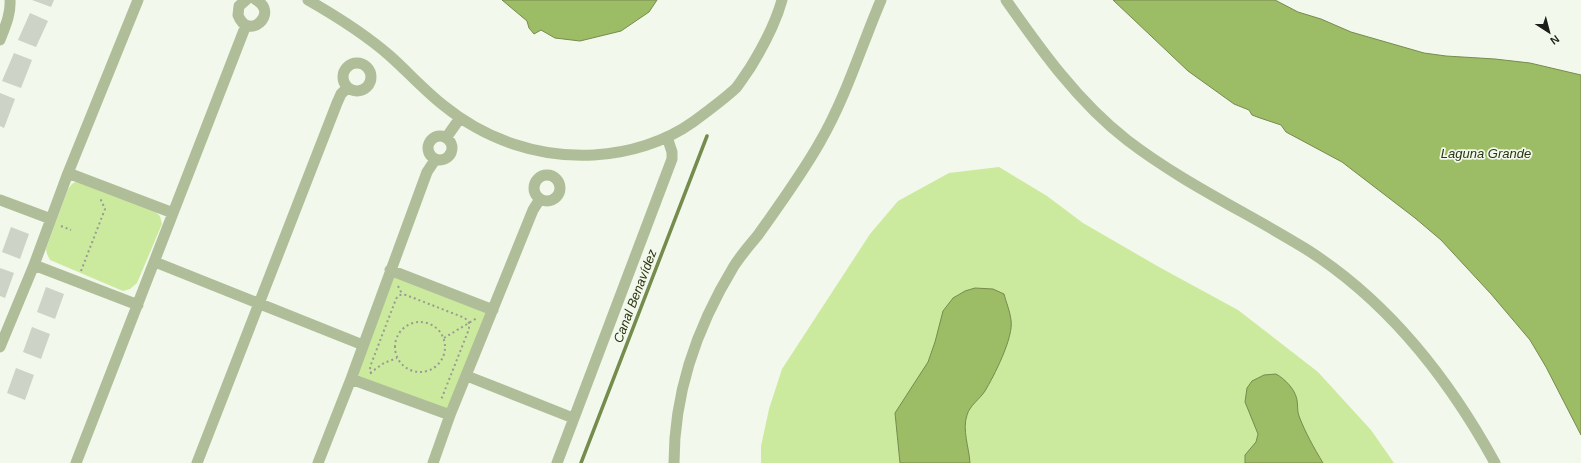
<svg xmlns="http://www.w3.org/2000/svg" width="1581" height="463" viewBox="0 0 1581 463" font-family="Helvetica,sans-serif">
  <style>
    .green { fill: #ccea9e }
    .water { fill: #9cbc65; stroke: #768c4e }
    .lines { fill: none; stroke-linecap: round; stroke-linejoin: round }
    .stream { stroke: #768c4e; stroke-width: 3.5 }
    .building { fill: #cdd3c6 }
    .path { stroke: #989c93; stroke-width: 2; stroke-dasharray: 2 3; stroke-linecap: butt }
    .minor { stroke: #afbe99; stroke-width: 11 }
    .labels { text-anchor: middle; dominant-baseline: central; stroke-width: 3.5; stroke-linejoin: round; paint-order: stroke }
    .water-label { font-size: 13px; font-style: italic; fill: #2a3612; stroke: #f2f8eb }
  </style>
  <rect width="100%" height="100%" fill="#f2f8eb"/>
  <path class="green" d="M 999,167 L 1047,196 L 1083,223 L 1159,267 L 1238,310 L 1318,372 L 1371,430 L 1394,463 L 761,463 L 761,446 L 769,409 L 782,369 L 870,234 L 898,201 L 949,173 Z
    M 77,181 L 155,211 L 160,216 L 162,224 L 137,283 L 130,289 L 123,291 L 50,260 L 47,254 L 46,249 L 68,189 L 72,184 Z
    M 390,270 L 493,310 L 450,415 L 351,379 Z"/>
  <path class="water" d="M 502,0 L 657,0 L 649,12 L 621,31 L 580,41 L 555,38 L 541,30 L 534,34 L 529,28 L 527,21 Z
    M 1113,0 L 1275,0 L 1298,12 L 1321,19 L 1351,32 L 1424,53 L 1446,56 L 1495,59 L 1530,63 L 1581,75 L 1581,435 L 1546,367 L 1530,340 L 1491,294 L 1441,240 L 1415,218 L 1342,162 L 1286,132 L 1281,125 L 1260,118 L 1252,115 L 1249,110 L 1234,104 L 1188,71 Z
    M 975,288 L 993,289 L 1004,294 C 1006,302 1010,311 1011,320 C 1014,337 994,376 985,391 C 980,399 970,405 967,415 C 962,430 969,447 970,463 L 900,463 L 895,413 L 928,362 L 935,342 L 943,311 L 953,298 L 965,291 Z
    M 1276,374 C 1285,379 1295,389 1297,400 C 1298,405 1297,411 1299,416 C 1305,432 1314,448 1323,463 L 1245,463 L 1245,455 L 1256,442 L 1258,434 L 1245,402 L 1247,388 L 1252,381 L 1264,375 Z"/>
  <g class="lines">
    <path class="stream" d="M 581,463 L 707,136"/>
  </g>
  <path class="building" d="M 32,0 L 54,0 L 51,7 Z
    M 30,13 L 48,21 L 36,47 L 18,40 Z
    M 14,53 L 32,60 L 21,88 L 2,81 Z
    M 0,93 L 15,99 L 4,128 L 0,126 Z
    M 11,227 L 29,234 L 20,259 L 2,252 Z
    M 0,268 L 14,273 L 5,298 L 0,296 Z
    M 46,287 L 64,294 L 55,319 L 37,312 Z
    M 32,327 L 50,334 L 41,359 L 23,352 Z
    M 16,368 L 34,375 L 25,400 L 7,393 Z"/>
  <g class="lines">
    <path class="path" d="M 61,226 L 71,230
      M 81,271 L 105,209 L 100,198
      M 398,286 L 402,294
      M395 347a25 25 0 1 1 50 0a25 25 0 1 1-50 0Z
      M 444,338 L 477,318
      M 370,373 L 384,363 L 397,358
      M 371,374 L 370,367 L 396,299 C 398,295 401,294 406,295 L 465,318 L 469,323 L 469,329 L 441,400"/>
    <path class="minor" d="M 246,0 L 239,6 L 238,15 C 248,42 280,13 256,0
      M 308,0 C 336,16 365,34 390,56 C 408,72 424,90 443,105 C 486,140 539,158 594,155 C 629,153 665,142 693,122 C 708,111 723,100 736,88 C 741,82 745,75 750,68 C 763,47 775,25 782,0
      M 1006,0 C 1041,50 1078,102 1127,140 C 1183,183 1246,212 1306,249 C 1388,301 1449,379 1495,463
      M 0,40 C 5,27 11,14 10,0
      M343 77a14 14 0 1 1 28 0a14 14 0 1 1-28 0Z
      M428 148a12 12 0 1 1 24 0a12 12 0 1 1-24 0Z
      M 446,138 L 460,118
      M 68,173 L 173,213
      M534 188a13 13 0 1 1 26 0a13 13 0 1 1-26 0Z
      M 0,200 L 51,219
      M 155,262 L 363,345
      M 34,265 L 138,305
      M 390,270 L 493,310
      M 0,347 L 34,265 L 68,173 L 138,0
      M 467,376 L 573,418
      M 351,379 L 450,415
      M 76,463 L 246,25
      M 197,463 L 337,103 L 341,94 L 347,88
      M 318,463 L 351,379 L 427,172 L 435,160
      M 433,463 L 450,415 L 533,210 L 540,199
      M 557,463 L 672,159 L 672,152 L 667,137
      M 674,463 C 674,393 698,325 734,266 C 741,255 750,245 758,235 C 780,204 802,174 820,142 C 846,97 861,47 881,0"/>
  </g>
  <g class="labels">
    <g class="water-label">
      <text x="1486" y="153">Laguna Grande</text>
      <text transform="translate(635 296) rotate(-69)">Canal Benavídez</text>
    </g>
  </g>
  <g transform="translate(1549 32) rotate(144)" stroke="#f2f8eb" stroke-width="3" paint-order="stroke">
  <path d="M0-3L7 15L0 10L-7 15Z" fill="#1c1d19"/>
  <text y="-6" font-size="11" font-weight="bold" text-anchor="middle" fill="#1c1d19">N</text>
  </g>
</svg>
